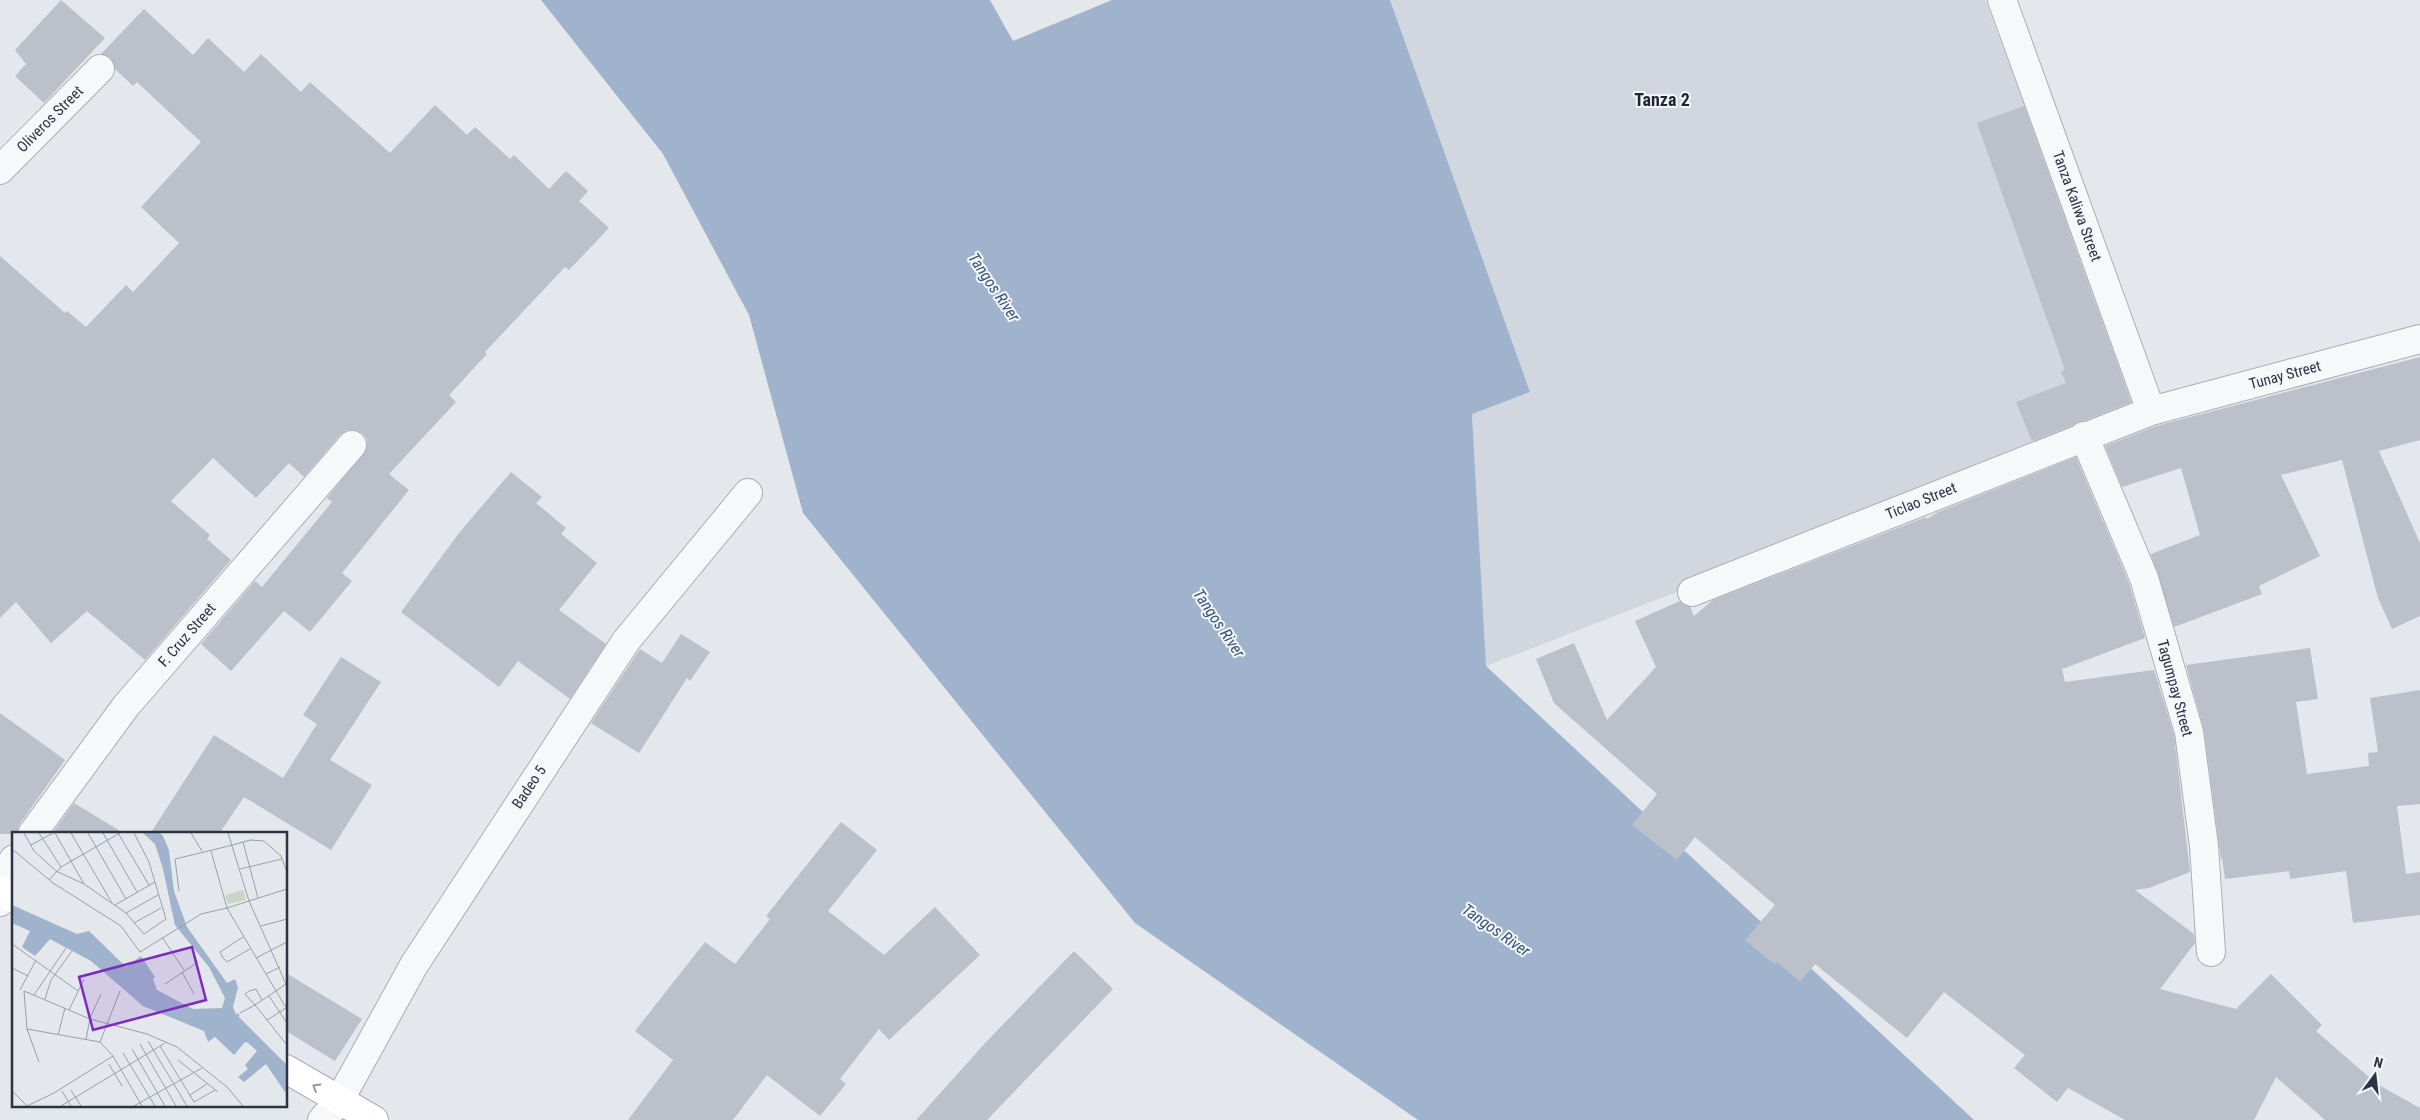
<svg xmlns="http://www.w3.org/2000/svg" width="2420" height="1120" viewBox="0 0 2420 1120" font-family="'Roboto Condensed',sans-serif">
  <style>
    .built { fill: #d2d6de }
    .water { fill: #9fb4cc }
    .building { fill: #bbc0ca }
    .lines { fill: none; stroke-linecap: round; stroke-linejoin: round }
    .minor-casing { stroke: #a9aeb7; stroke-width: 30 }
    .secondary-casing { stroke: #a9aeb7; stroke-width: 30 }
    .minor { stroke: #f7f8fa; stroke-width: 28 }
    .secondary { stroke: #fff; stroke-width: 28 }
    .oneway { stroke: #959aa2 }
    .labels { text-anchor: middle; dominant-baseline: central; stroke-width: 4; stroke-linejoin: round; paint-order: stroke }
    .street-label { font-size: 15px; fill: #2b3445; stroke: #f4f6f9 }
    .water-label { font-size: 16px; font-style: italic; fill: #34527a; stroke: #f4f6f9 }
    .quarter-label { font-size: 18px; font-weight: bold; fill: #1d2536; stroke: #f4f6f9 }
    .inset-river { fill: none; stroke: #9fb4cc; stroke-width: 2.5 }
    .inset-road { fill: none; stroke: #9a9fa9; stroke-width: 1 }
    .view { fill: #7b2cbf; fill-opacity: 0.15; stroke: #7b2cbf; stroke-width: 2.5 }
    .inset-edge { fill: none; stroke: #2b3445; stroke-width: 2.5 }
  </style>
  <rect width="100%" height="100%" fill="#e4e7ec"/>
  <path class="built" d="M 1390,0 L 1985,0 L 2140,412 L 1486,666 L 1472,413 L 1530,392 Z"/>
  <path class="water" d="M 541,0 L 990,0 L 1013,41 L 1112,0 L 1390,0 L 1530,392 L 1472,414 L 1486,666 L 1974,1120 L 1418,1120 L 1135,923 L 803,513 L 749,315 L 663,154 Z"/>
  <path class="building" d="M 61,0 L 105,38 L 44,103 L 15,76 L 26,64 L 15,50 Z
    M 144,9 L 193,55 L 208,38 L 244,72 L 261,54 L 301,92 L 310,82 L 390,153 L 435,105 L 467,135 L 475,127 L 510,159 L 514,155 L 549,189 L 566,171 L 588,191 L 579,201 L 609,228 L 569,270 L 565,267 L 485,352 L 487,354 L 449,395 L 456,402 L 389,474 L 409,490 L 342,573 L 352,581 L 310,632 L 284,611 L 231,671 L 201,644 L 255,581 L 262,587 L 332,502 L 327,498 L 367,448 L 367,439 L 362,433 L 354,430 L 347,430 L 341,434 L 304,477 L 289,463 L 256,498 L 213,458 L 171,501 L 210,535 L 207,539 L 231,560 L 145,660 L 87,611 L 51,643 L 16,602 L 0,618 L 0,256 L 65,313 L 67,311 L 86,327 L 126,285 L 133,292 L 179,243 L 141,207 L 201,142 L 137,82 L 133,86 L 115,69 L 111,58 L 101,54 Z
    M 2024,106 L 2131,402 L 2032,441 L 2016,402 L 2066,383 L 2061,372 L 2065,370 L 1977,123 Z
    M 2420,357 L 2420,440 L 2379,451 L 2420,543 L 2420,616 L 2392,629 L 2378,598 L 2342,460 L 2281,475 L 2320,556 L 2259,586 L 2262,594 L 2174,627 L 2151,554 L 2200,535 L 2181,468 L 2122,487 L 2105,446 L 2156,426 Z
    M 2076,457 L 2129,583 L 2145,638 L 2062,669 L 2065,682 L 2154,670 L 2174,735 L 2190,872 L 2149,888 L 2135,890 L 2194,934 L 2195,943 L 2160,989 L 2236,1009 L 2271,974 L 2322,1025 L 2316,1031 L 2377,1084 L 2420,1108 L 2420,1120 L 2325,1120 L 2276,1077 L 2254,1120 L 2125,1120 L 2068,1088 L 2057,1102 L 2014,1068 L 2025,1055 L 1944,992 L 1907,1038 L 1815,964 L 1800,982 L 1777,962 L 1775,965 L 1745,940 L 1775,905 L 1695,837 L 1677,860 L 1632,825 L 1657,794 L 1554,703 L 1536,659 L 1574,643 L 1607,720 L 1656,667 L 1635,621 L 1680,601 L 1690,607 L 1694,616 L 1713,600 L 1926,517 L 1927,519 L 1938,512 Z
    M 511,472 L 542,497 L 536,503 L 566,528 L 561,534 L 597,563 L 559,610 L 606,644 L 570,699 L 518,661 L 499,687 L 401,612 L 459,533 Z
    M 681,634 L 710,652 L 690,681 L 687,678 L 639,753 L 591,723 L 640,649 L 662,663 Z
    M 2310,648 L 2318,699 L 2296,702 L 2307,774 L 2369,766 L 2368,753 L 2378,752 L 2370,698 L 2420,690 L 2420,804 L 2397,806 L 2406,874 L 2420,872 L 2420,915 L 2353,923 L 2346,871 L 2290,879 L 2289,871 L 2225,879 L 2222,858 L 2221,859 L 2204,730 L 2186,665 Z
    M 341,657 L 381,682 L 330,760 L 372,785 L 331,850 L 244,797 L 219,834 L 150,834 L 214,735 L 283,778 L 317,724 L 303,715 Z
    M 0,713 L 65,760 L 19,825 L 17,834 L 0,834 Z
    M 74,803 L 125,834 L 52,834 Z
    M 841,822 L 877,850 L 828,911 L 884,955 L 935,907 L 980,955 L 889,1040 L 879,1029 L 840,1079 L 846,1084 L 820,1116 L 767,1075 L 733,1120 L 628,1120 L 673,1060 L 635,1031 L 705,942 L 735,964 L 770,919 L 766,916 Z
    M 1074,951 L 1113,989 L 987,1120 L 916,1120 L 988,1040 Z
    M 286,973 L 362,1019 L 335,1061 L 286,1031 Z"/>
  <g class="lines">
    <defs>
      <path id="minor" d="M 2002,0 L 2151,411
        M 0,170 L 100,69
        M 2084,436 L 2144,578 L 2189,732 L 2204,846 L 2211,952
        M 1692,592 L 2151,411 L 2420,339
        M 32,834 L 126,706 L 352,445
        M 0,902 C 9,888 4,873 14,859
        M 322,1120 L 339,1101 L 414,965 L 626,641 L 748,493"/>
      <path id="secondary" d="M 0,890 L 14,899
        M 286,1069 L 374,1120"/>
    </defs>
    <use href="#minor" class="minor-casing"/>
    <use href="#secondary" class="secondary-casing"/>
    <use href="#minor" class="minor"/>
    <use href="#secondary" class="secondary"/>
  </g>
  <defs><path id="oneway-chevron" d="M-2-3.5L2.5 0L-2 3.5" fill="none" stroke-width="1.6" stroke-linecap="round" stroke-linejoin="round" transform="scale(1.25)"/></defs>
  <use class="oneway" href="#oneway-chevron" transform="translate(316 1087) rotate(-149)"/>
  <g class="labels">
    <g class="street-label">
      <text transform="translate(50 119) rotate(-45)">Oliveros Street</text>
      <text transform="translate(2077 206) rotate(70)">Tanza Kaliwa Street</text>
      <text transform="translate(2285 375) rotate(-15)">Tunay Street</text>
      <text transform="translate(1921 501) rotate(-22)">Ticlao Street</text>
      <text transform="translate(187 635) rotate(-49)">F. Cruz Street</text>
      <text transform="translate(2175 688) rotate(75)">Tagumpay Street</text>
      <text transform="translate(529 787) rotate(-56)">Badeo 5</text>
    </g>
    <g class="water-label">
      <text transform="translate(994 287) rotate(56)">Tangos River</text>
      <text transform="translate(1219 623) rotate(56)">Tangos River</text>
      <text transform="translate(1496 930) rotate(35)">Tangos River</text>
    </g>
    <g class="quarter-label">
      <text x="1662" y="99">Tanza 2</text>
    </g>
  </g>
  <g transform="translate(12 832)">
    <rect width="275" height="275" fill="#e4e7ec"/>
    <path d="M 231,58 L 234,68 L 216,72 L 213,63 Z" fill="#c9d6c5"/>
    <path d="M 131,1 L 148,1 L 151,4 L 157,18 L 162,59 L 175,95 L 215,151 L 223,147 L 226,155 L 221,175 L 224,182 L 275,233 L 275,263 L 254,232 L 232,250 L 226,245 L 236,237 L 233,233 L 245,219 L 236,211 L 233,210 L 222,223 L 203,205 L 196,210 L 192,199 L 131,174 L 79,129 L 38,107 L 23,124 L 10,115 L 18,99 L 0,91 L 0,73 L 65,102 L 77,99 L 114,135 L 129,124 L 143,145 L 141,147 L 145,158 L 181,177 L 210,176 L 213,166 L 197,135 L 163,93 L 151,37 L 143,12 Z" fill="#9fb4cc"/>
    <path class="inset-river" d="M 203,204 L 227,182"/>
    <path class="inset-road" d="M 12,1 L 22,19 L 44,39 L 72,52 L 114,81 L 132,102 L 154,87 L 137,30 L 122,1M 27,1 L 49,35M 43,1 L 72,52M 59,1 L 100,71M 76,1 L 114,67M 91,1 L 125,60M 106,1 L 137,53M 179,1 L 190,19M 216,1 L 237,69 L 215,76 L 264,159 L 243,173 L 275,213M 231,10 L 246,66M 19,13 L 41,1M 221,13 L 238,8 L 252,9 L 269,24 L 275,40M 0,17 L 41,51 L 109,94 L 128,120 L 189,82 L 215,76 L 199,19M 228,37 L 270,27M 37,48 L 49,35 L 108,1M 167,59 L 163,27 L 221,13M 103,73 L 143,50M 114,81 L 146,63M 122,91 L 149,76M 249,94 L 275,87M 150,105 L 172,138M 231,105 L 208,120 L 211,126 L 215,130 L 238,117M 0,112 L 66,159M 244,126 L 275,110M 0,136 L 16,144M 170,140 L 182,162M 254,142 L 268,135M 153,152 L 186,130M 274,152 L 237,69 L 275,57M 274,152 L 264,159 L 275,177M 8,158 L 24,128M 22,163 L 54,116M 257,164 L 275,191M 33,167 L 39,148 L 60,119M 57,178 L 72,147M 228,181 L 243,173 L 233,162 L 237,159 L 244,157 L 250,168M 255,188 L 274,176M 15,197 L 27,230M 46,203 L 53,176M 74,208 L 78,186 L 89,162M 136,209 L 175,274M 88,210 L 108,159M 128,212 L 164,274M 148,214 L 182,270 L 203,258M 120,217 L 153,274M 111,221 L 143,274M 166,228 L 206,260M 97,232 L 110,254M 59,258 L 69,274M 0,259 L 15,274 L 42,261 L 101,224M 50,259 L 59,274M 178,263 L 195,252M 49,274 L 153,211M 122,274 L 190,236M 130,274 L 101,224 L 88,210 L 15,197 L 12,159 L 78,187 L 135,202 L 165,215 L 215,255 L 231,274"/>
    <path class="view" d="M 180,115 L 194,168 L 81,198 L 67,145 Z"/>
    <rect width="275" height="275" class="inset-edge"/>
  </g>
  <g transform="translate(2375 1075) rotate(15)" stroke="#f4f6f9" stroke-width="4" paint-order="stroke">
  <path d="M0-4L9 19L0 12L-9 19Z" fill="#2b3445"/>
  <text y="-8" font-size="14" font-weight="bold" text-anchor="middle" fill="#2b3445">N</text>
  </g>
</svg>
